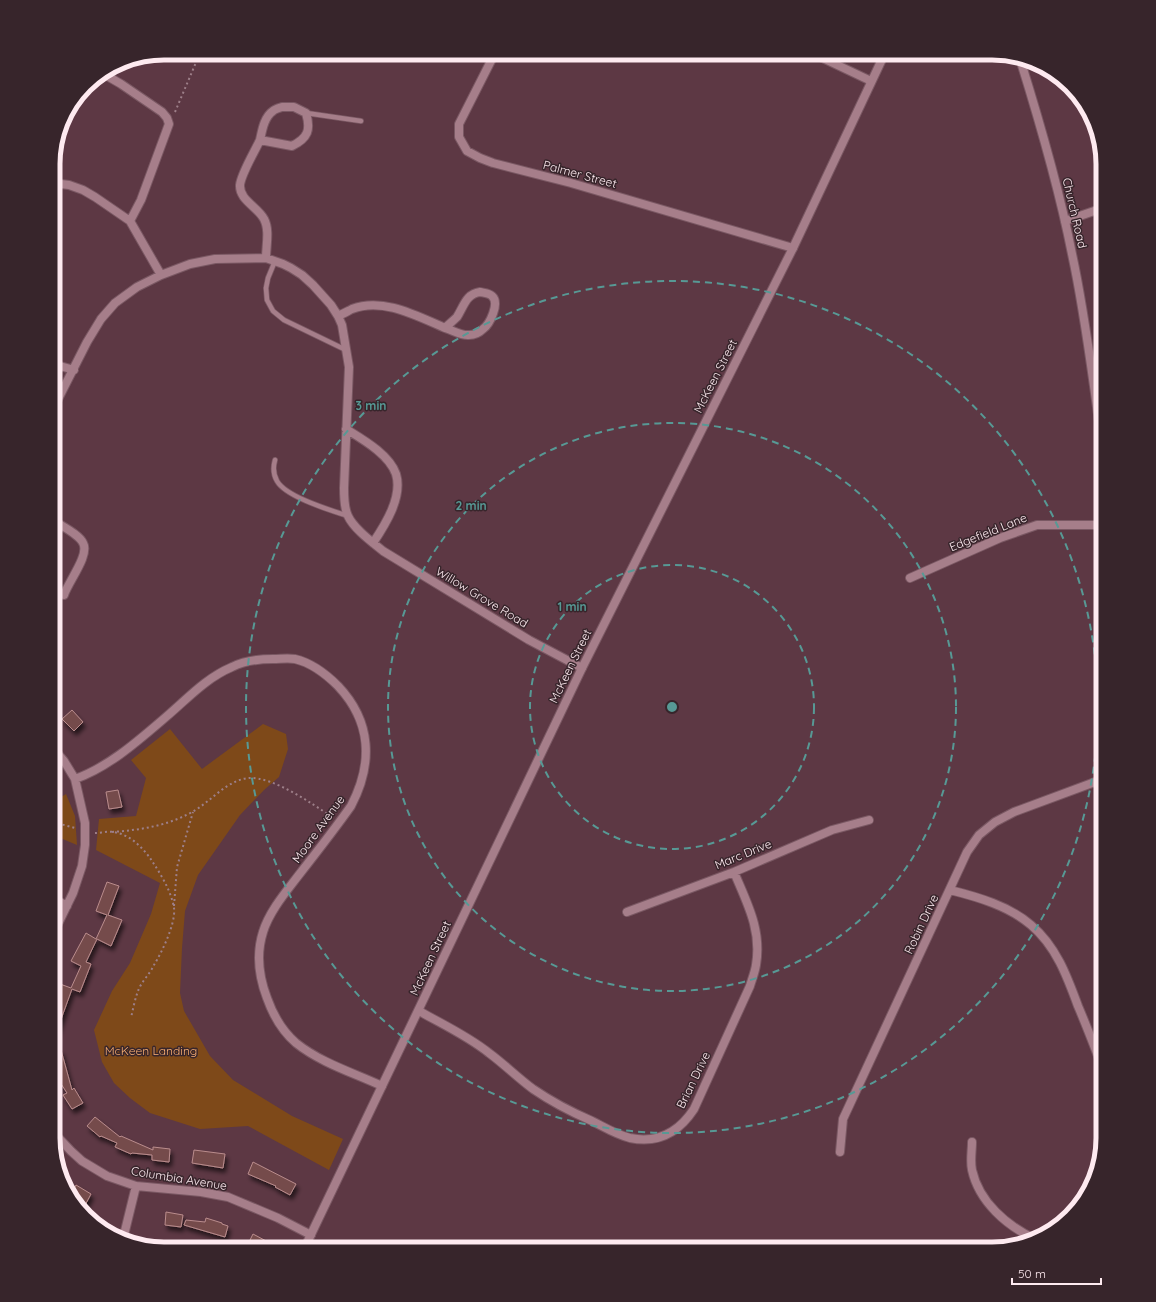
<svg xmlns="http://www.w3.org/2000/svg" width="1156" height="1302" viewBox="0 0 1156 1302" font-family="Quicksand,sans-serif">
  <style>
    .green { fill: #7e4919 }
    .building { fill: #744b4c; stroke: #ba8c8c; filter: url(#shadow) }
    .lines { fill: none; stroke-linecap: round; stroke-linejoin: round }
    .service-casing { stroke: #7a5863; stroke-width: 6 }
    .minor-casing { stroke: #7a5863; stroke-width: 10 }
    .tertiary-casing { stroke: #7a5863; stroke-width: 10 }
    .path { stroke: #9d7f89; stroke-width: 2; stroke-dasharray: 2 3; stroke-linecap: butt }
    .service { stroke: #a67e8a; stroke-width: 4.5 }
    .minor { stroke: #a67e8a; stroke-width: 8 }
    .tertiary { stroke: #a67e8a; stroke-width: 8 }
    .ring { fill: none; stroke: #579995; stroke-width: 2; stroke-dasharray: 7 5 }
    .labels { text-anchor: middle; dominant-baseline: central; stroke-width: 3; stroke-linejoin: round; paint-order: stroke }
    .street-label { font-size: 12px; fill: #feeaf0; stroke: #37252b }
    .park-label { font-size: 12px; fill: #fbb073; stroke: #37252b }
    .rim { fill: none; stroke: #feeaf0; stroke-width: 5 }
    .centre { fill: #579995; stroke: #37252b; stroke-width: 2 }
    .ring-label { font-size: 12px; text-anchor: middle; font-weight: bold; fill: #579995; stroke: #37252b; stroke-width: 3; stroke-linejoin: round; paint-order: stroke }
  </style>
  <defs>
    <filter id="shadow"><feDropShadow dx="2.5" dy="4.5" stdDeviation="2" flood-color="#0009"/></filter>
  </defs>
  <rect width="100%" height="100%" fill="#5d3844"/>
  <path class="green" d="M 263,724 L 286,734 L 288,749 L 279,777 L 264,790 L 240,815 L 198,875 L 185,911 L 182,948 L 180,993 L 184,1011 L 210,1056 L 233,1080 L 292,1116 L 343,1139 L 329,1170 L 248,1126 L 200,1129 L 150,1113 L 130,1098 L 114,1083 L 102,1062 L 94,1030 L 112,991 L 130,963 L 151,914 L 160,883 L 96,850 L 99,819 L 136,816 L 146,778 L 131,760 L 170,729 L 202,769 Z
    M 66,794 L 75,816 L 77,845 L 53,835 L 53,802 Z"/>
  <path class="building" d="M 72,710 L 83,722 L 74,731 L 62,719 Z
    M 118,790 L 122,807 L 109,809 L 106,792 Z
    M 107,882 L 119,886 L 108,915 L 122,920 L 111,946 L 97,939 L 86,962 L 91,964 L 80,992 L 72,989 L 56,1033 L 53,1033 L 56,1001 L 54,1000 L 60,984 L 71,988 L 81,966 L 71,961 L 86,933 L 96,939 L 107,915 L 96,911 Z
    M 61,1050 L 72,1090 L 74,1088 L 83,1103 L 72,1109 L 63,1095 L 67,1093 L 54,1073 L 53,1070 L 53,1052 Z
    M 95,1117 L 120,1137 L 121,1136 L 153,1150 L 153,1147 L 170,1149 L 169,1162 L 152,1160 L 152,1155 L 132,1153 L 131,1154 L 115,1147 L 117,1143 L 101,1136 L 100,1137 L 87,1126 Z
    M 194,1150 L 225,1154 L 223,1168 L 192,1163 Z
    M 253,1162 L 296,1184 L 290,1195 L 275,1187 L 276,1186 L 248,1174 Z
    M 76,1185 L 91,1194 L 82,1211 L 76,1206 L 70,1196 Z
    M 166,1212 L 183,1215 L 181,1227 L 165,1225 Z
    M 206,1218 L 222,1223 L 222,1224 L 228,1226 L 225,1237 L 184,1225 L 186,1220 L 205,1222 Z
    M 253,1234 L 268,1242 L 265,1249 L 254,1249 L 247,1246 Z"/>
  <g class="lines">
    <defs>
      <path id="service" d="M 306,113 L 361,121
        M 275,261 L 268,278 L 266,288 L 267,300 L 273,311 L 284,320 L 346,350
        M 275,460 C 273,467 273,474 277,481 C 286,497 330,510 348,516"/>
      <path id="minor" d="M 495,53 L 459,124 L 459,137 L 467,151 L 480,158 L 493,163 L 571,183 L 793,248
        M 812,53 L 871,81
        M 102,73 L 121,84 L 162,112 L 167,118 L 169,124 L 141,200 L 130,221
        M 282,107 L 294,107 L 306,113 C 311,130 308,138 292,146 L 260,140 C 262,131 264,117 273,111 C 275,109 279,108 282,107 Z
        M 260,140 C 255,151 241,174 240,185 C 239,200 258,207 264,219 C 270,230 266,246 266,258
        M 53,183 L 69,185 L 83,190 L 95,197 L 130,221 L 161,275
        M 1065,221 L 1103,208
        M 480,292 C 484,293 489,293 492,296 C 500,303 490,324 483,329 C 479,333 474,335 469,335 C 462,336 452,330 445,328 C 449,324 453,321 457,317 C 464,306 466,294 480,292 Z
        M 338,316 C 343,314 348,311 352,309 C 383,297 417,316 445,328
        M 53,364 L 74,370
        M 53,409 L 87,342 L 101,319 L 115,303 L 137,287 L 161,275 L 190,264 L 215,259 L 266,258 L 283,264 L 291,268 L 302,275 L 313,285 L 331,305 L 338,316 L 342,325 L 349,367 L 344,488 C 344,497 344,508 348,516 C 354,529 372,542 383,551 L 529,640 L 582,668
        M 346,429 C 362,439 389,454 396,474 C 403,497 385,525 373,543
        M 53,520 C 61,526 79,534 83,543 C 90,555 68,582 64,595
        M 910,578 L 1000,538 L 1037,525 L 1103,525
        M 75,779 C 109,767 139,740 167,716 C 188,698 206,678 232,667 C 244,661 260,659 273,659 C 280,659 288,658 295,659 C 312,663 326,674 338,686 C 372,722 373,764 351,806 C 334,830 316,853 298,876 C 285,893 269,912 263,932 C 256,954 259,977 267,998 C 273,1015 281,1030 296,1043 C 321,1063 354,1073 382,1086
        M 950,890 C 978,897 1009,906 1031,925 C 1056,946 1067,976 1078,1006 C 1087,1027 1095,1048 1103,1069
        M 53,898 L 67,906
        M 627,912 L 734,872 L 832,830 L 869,820
        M 53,934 L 73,893 L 82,866 L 85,845 L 85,823 L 75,779 L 64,761 L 53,748
        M 419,1011 C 442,1024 468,1036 489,1053 C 504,1064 518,1078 533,1089 C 552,1102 571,1112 592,1121 C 604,1127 617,1135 630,1138 C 659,1144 679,1132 694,1109 L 750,986 C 752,979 755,972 756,965 C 762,930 747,903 734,872
        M 53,1132 L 71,1151 L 82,1161 L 107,1176 L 136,1186 L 201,1192 L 228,1197 L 278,1218 L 311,1235
        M 972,1142 C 972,1151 970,1161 972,1170 C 979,1202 1007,1226 1035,1239
        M 840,1152 L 843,1119 L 967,852 L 979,835 L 995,822 L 1014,812 L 1103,779
        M 123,1239 L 136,1186"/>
      <path id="tertiary" d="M 1020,59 C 1040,123 1059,188 1072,254 C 1086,318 1093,384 1103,448
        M 304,1249 L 582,668 L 793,248 L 885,53"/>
    </defs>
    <use href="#service" class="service-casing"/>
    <use href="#minor" class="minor-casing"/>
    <use href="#tertiary" class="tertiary-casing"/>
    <path class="path" d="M 175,112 L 200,53
      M 53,822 L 75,828
      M 112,832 C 140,830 167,826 192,812 C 211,802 226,780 249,778 C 274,777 311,803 332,817
      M 95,833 C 101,833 108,831 113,832 C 129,834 141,846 150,858 C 160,873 171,890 174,908 C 176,923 162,952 154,965 C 150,974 141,982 138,991 C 135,999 133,1009 131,1018
      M 174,906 L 177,867 L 193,812"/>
    <use href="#service" class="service"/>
    <use href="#minor" class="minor"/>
    <use href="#tertiary" class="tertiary"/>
  </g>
  <g class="ring">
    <circle cx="672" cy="707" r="142"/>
    <circle cx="672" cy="707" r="284"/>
    <circle cx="672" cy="707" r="426"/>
  </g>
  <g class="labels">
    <g class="street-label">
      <text transform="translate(580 174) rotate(15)">Palmer Street</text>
      <text transform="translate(1075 213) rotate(77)">Church Road</text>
      <text transform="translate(715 376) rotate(-63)">McKeen Street</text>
      <text transform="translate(988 532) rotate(-22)">Edgefield Lane</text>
      <text transform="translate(482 597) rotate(31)">Willow Grove Road</text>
      <text transform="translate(570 666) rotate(-64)">McKeen Street</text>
      <text transform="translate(318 829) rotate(-54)">Moore Avenue</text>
      <text transform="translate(743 854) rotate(-22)">Marc Drive</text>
      <text transform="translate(921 924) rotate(-65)">Robin Drive</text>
      <text transform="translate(430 958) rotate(-65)">McKeen Street</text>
      <text transform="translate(693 1080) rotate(-64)">Brian Drive</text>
      <text transform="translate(179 1178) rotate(9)">Columbia Avenue</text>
    </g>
    <g class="park-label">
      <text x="151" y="1050">McKeen Landing</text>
    </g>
  </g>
  <path d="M0 0H1156V1302H0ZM164 60H992A104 104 0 0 1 1096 164V1138A104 104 0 0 1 992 1242H164A104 104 0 0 1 60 1138V164A104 104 0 0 1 164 60Z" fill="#37252b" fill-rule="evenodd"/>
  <path class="rim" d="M164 60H992A104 104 0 0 1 1096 164V1138A104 104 0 0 1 992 1242H164A104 104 0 0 1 60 1138V164A104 104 0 0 1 164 60Z"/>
  <circle cx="672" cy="707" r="6" class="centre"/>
  <g class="ring-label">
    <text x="371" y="410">3 min</text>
    <text x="471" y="510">2 min</text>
    <text x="572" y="611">1 min</text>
  </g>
  <path d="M1012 1278v6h89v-6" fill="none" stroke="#feeaf0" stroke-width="2"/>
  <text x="1018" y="1278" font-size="12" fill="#feeaf0" stroke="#37252b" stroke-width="3" paint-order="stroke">50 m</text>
</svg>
